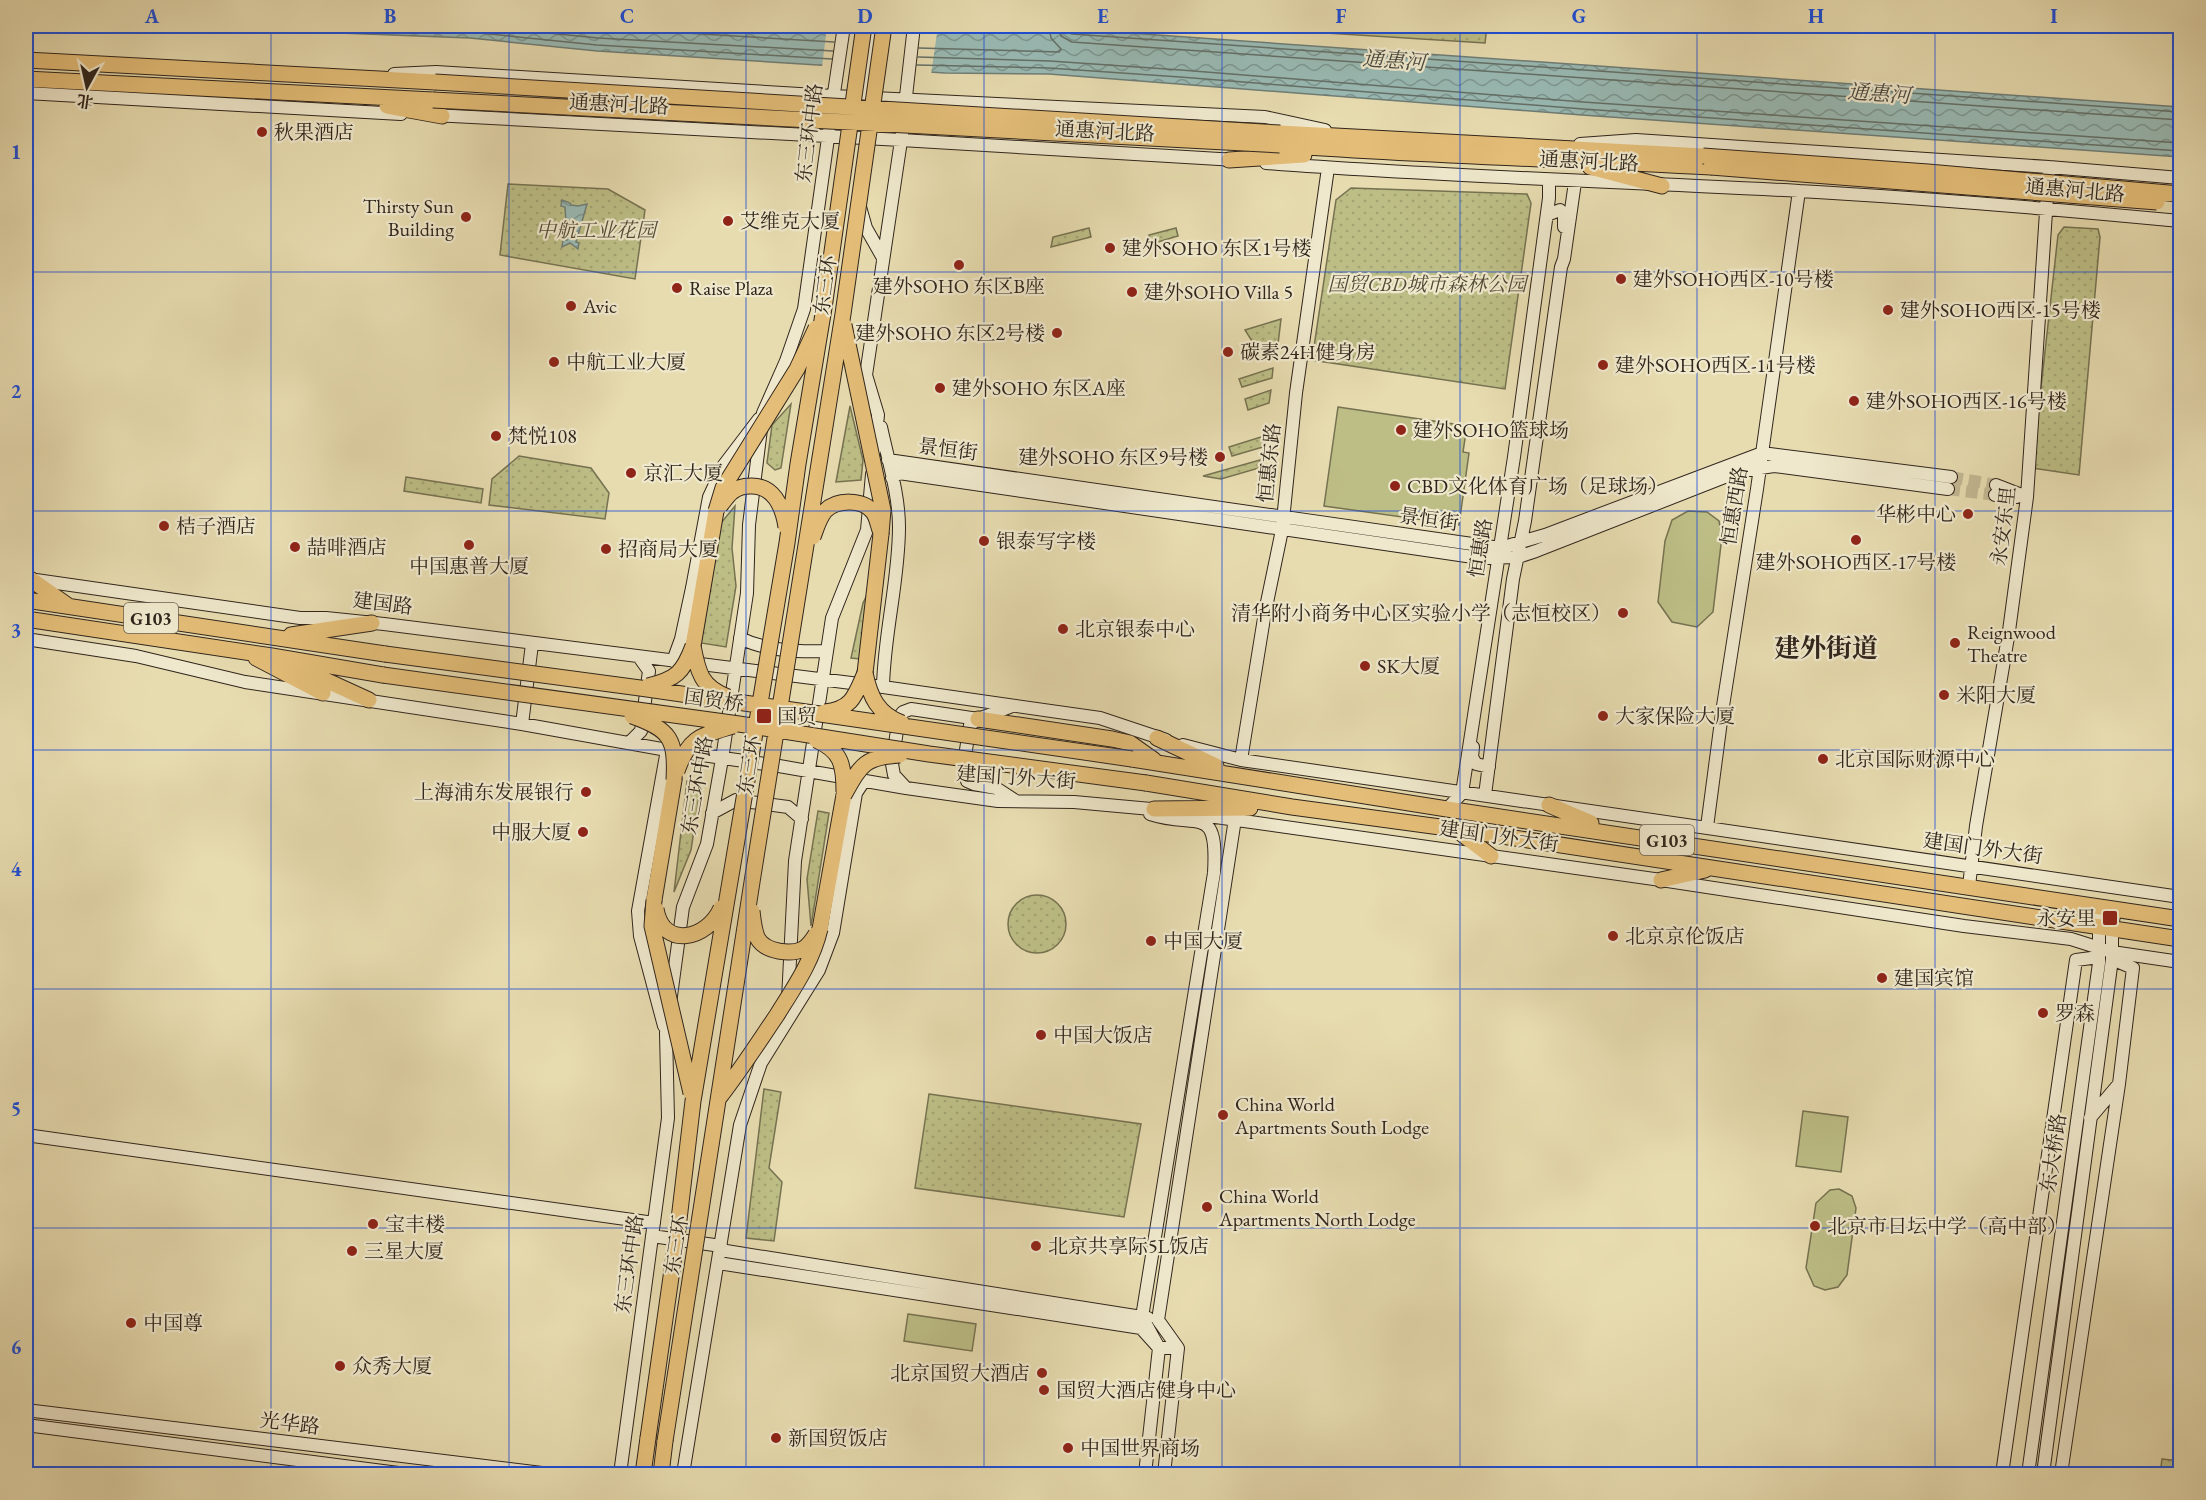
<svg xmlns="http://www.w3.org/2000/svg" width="2206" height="1500" viewBox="0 0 2206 1500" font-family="'EB Garamond','Noto Serif SC',serif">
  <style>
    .grass { fill: url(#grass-dots); stroke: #767251; stroke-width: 1.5 }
    .garden { fill: #bdbe86; stroke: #767251; stroke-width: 1.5 }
    .water { fill: url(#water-waves); stroke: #6f7e77; stroke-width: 1.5 }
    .pier { fill: #e7dcb0 }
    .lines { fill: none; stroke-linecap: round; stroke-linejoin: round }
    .shore { stroke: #647068; stroke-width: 1.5 }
    .secondary-tunnel { stroke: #c2b792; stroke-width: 12; stroke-dasharray: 12 6; stroke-linecap: butt }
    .secondary-casing { stroke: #30251c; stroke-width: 14 }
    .highway-casing { stroke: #30251c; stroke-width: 17 }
    .secondary { stroke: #efe8cc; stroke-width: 12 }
    .highway { stroke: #e4be78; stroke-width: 15 }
    .highway-bridge-casing { stroke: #30251c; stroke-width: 17; stroke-linecap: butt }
    .highway-bridge { stroke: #e4be78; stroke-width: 15 }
    .grid { fill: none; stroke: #1d4ed8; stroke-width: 1.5; stroke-opacity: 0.55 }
    .poi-dot { fill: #8f2418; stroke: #efe8cc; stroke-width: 2 }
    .labels { text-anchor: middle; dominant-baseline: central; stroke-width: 4.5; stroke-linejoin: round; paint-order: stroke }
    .shield { fill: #efe8cc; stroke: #696051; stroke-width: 1.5 }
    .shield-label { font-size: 18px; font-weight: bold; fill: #30251c }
    .street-label { font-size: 20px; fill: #30251c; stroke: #efe8cc }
    .poi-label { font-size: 20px; fill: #30251c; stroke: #efe8cc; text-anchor: start }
    .park-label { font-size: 20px; font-style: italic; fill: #534b36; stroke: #efe8cc }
    .water-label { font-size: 21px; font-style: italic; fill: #4a4a42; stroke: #efe8cc }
    .district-label { font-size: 26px; font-weight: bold; fill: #30251c; stroke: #efe8cc }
    .neatline { fill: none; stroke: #1d4ed8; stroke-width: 2 }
    .grid-label { font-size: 20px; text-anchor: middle; font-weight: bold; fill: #1d4ed8 }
  </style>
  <defs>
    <pattern id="grass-dots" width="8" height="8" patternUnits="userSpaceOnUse" patternTransform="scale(1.5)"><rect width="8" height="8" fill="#bdbe86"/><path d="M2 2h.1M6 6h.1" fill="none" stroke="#a3a373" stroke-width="1.8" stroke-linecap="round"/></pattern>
    <pattern id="water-waves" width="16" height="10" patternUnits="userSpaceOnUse" patternTransform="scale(1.5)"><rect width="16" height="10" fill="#99bab4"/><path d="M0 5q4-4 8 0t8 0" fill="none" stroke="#7d9792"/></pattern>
  </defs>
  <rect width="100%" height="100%" fill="#e7dcb0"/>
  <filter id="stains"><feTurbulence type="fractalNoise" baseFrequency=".00333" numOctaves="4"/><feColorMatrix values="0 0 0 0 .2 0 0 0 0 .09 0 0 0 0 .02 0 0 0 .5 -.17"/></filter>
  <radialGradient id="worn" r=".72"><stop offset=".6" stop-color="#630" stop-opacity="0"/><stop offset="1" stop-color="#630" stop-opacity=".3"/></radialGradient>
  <path class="grass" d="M 1216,26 L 1487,26 L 1485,43 Z
    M 508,184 L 608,189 L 645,210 L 635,279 L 500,255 Z
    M 1351,188 L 1527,194 L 1531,203 L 1505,389 L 1312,360 L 1336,200 Z
    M 2064,227 L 2098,229 L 2100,237 L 2079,475 L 2032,468 L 2058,235 Z
    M 1089,228 L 1091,237 L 1051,247 L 1053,237 Z
    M 1176,228 L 1178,236 L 1151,244 L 1149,235 Z
    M 1281,319 L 1278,344 L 1255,351 L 1252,341 L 1245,330 Z
    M 1273,368 L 1272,378 L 1242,387 L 1239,379 Z
    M 1271,390 L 1269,403 L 1248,410 L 1245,399 Z
    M 791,404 L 781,468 L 775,470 L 767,463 L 772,425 Z
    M 850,406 L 863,460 L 861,480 L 836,482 Z
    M 1264,436 L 1263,447 L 1232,456 L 1229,447 Z
    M 519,456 L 591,468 L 609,493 L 605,519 L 489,505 L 492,479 Z
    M 1260,460 L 1259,468 L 1221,479 L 1203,476 Z
    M 406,477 L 483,489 L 481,503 L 404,491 Z
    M 735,506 L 732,548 L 736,586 L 726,647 L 701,643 L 721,523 Z
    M 870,589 L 860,659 L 851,658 L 863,603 Z
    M 687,781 L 701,783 L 691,850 L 674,892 Z
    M 818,811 L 829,813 L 811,926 L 807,879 Z
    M1008 924a29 29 0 1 1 58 0a29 29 0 1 1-58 0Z
    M 764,1089 L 781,1092 L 769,1168 L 782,1182 L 774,1241 L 746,1238 Z
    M 929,1094 L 1141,1124 L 1124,1217 L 915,1188 Z
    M 2162,1459 L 2180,1461 L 2180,1474 L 2160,1474 Z"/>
  <path class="garden" d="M 1338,407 L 1467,426 L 1463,452 L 1469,453 L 1459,525 L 1324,506 Z
    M 1688,511 L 1707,512 L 1719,521 L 1722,536 L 1713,612 L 1697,627 L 1672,622 L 1658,602 L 1665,541 L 1672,520 Z
    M 1803,1111 L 1848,1117 L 1841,1172 L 1796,1166 Z
    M 1839,1189 L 1852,1196 L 1856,1208 L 1847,1275 L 1838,1287 L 1825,1290 L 1814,1286 L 1806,1268 L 1816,1203 L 1830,1190 Z
    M 908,1314 L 976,1324 L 972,1351 L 904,1341 Z"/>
  <path class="water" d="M 160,26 L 1029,26 L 2180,107 L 2180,157 L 1582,115 L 1049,74 L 945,73 L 597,51 L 470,38 Z
    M 562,200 L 570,203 L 571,205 L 578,206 L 587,204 L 576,242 L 579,243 L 578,249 L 570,243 L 562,247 L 563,240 L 567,240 L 565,207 L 561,206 Z"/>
  <path class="pier" d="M 827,26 L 938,26 L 931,75 L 822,67 Z"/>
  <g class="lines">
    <path class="shore" d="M 333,26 L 470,32 L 597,45 L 832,59
      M 479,26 L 598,38 L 833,51
      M 568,26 L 834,42
      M 1058,26 L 1061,36 L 1072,42 L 2180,120
      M 1065,26 L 1067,32 L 1072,34 L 2180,112
      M 919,48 L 1059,52 L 1061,49 L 1051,38 L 1049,26
      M 918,57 L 1050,61 L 1181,70 L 1583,102 L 2180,143
      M 917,65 L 1049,68 L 1180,77 L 1583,109 L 2180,151"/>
    <path class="secondary-tunnel" d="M 1951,477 L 1996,485
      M 1948,489 L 1995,495"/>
    <defs>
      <path id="secondary" d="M 394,74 L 436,72 L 833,96 L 1265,117 L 1325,130
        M 26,93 L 401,114
        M 864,103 L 875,26
        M 905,105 L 914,26
        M 831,113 L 844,26
        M 433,115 L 901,140 L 1236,160
        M 1580,144 L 1636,140 L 2049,167 L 2180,178
        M 1266,163 C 1443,177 1621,181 1799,191 C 1926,198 2054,209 2180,221
        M 860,207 L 866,228 L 883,258
        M 1547,215 L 1560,210 L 1564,214 L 1564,227
        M 881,427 C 888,460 899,494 899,527 C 899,581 884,633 883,687
        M 874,454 L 878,415 L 866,375 L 902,134
        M 888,460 L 1500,548 L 1545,535 L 1762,453 L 1951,477
        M 892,478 L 899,473 L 1480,558 L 1518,557 L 1536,551 L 1740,471 L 1774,466 L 1948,489
        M 1996,485 L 2027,497
        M 1995,495 L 2017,497
        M 29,579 L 300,618 L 326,618 L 384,624 L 883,687 L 1100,718 L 1166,740
        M 740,638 C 766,651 798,652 827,651
        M 26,639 L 136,656 L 245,682 L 522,724 L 667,750 L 779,766 L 906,788 L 998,801 L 1074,802 L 1162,810
        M 673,661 L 681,639 L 692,588 L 709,497 L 724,465 L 759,419
        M 1010,707 L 978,719 L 970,725 L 964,762 L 967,781 L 974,784 L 996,788 L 1016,801
        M 522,724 L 532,644
        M 629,743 L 641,731 L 649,671 L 639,657
        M 1183,745 L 1241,760 L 2180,897
        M 1473,747 L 1472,757 L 1476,764 L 1489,767
        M 1241,760 L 1265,612 L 1282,530 L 1296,393 L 1328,168
        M 906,788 L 894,775 L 892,764 L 899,717 L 903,712 L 911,709 L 978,719
        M 1485,795 L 1513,579 L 1525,521 L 1561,267 L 1564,259 L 1575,182
        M 1447,809 L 1462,793 L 1514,457 L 1549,198 L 1549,181
        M 712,813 L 736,800 L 788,807 L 802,819
        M 1194,814 L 1661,880 L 1964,926 L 2071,939 L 2112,952 L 2180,962
        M 1707,827 L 1723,706 L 1757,489 L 1799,191
        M 1969,886 L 1976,826 L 2009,631 L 2027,497 L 2049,167
        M 787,1019 L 795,861 L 827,651 L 832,618 L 867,530 L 872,474
        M 664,1026 L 640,936 L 638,911 L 667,750
        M 2090,1118 L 2119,1084
        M 26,1135 L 654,1223
        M 652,1236 L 721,1246
        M 720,1250 L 1148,1318
        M 718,1263 L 1141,1328 L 1159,1348 L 1178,1348
        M 1158,1320 L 1235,819
        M 1158,1320 L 1178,1348 L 1164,1474
        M 26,1410 L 550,1474
        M 26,1425 L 406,1474
        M 620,1474 L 668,1118 L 666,1033 L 683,907 L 707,844 L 722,759 L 747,593 L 749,525 L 763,413 L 786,361 L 804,309 L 829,131
        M 683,1474 L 740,1125 L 761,1063 L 819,970 L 833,933 L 856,793 L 864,781
        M 1145,1474 L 1159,1348 L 1142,1317 L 1214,873 C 1218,802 1199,830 1150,814
        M 2002,1474 L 2076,960 L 2099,957
        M 2028,1474 L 2099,963 L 2099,927 L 2102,907
        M 2043,1474 L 2112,959 L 2112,928 L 2115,909
        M 2061,1474 L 2119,1084 L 2133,968 L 2112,959"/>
      <path id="highway" d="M 26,60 L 435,82
        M 26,79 L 433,100
        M 387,106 L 442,116
        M 1280,133 L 1703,156
        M 1280,145 C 1424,156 1568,159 1711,167
        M 1229,160 L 1304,155
        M 1590,167 L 1662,186
        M 30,579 L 67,605
        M 26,600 L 385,654
        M 26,619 L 272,656 L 383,675
        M 291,635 L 372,623
        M 693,646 L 716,511
        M 256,658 L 323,693
        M 288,663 L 369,700
        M 865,673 L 881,534
        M 978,719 L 1112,739 L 1130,743 L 1154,760
        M 1157,738 L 1216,766
        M 1132,759 L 1447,809 L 2180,919
        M 1146,783 L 1292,807 L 1455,829 L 2180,939
        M 1549,805 L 1591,823
        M 1154,809 L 1250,808
        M 1458,831 L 1491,856
        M 1661,880 L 1705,870
        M 654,900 L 674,780
        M 820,929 L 844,795
        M 643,1474 L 648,1438
        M 661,1474 L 665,1441"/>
    </defs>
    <use href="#secondary" class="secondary-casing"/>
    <use href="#highway" class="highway-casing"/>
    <use href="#secondary" class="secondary"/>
    <use href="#highway" class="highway"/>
    <defs>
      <path id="highway-bridge" d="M 435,82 L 1280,133
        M 433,100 L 1280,145
        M 1703,156 L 1928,172 L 2180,194
        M 1711,167 L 2157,202
        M 844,325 L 883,510 L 881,534
        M 720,506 C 724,501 728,495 732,492 C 737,488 744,486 750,486 C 773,485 783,506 786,527
        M 716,511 L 723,488 L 797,369 L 816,328
        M 813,537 C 816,529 819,518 825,511 C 837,499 863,499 873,512 C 877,517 878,525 880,530
        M 693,646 C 698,672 701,687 728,697
        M 385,654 L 640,688 L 1132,759
        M 865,673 C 870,697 878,714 902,723
        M 383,675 L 739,724 L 929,754 L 1146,783
        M 648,686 C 676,679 683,673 693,646
        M 825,712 C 852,709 855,696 865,673
        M 632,716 C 671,730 676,739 674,780
        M 816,740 C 842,751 844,766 844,792
        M 677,771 C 689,737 700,736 733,726
        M 844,795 C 861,765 864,757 900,755
        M 654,900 L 652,926 L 691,1093
        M 656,909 C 663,950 708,939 721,908
        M 752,911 C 753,920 754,931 758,939 C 766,952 791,955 803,949 C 809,945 813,939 816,934
        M 719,1098 C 740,1071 758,1043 777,1015 C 795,986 812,962 820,929
        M 648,1438 L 678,1228 L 693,1101 L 787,543 L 798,464 L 824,308 L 864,26
        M 665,1441 L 752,882 L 843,314 L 884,26"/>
    </defs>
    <use href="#highway-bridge" class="highway-bridge-casing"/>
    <use href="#highway-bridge" class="highway-bridge"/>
  </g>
  <path class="grid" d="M 271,26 L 271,1474M 509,26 L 509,1474M 746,26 L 746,1474M 984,26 L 984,1474M 1222,26 L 1222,1474M 1460,26 L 1460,1474M 1697,26 L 1697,1474M 1935,26 L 1935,1474M 26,272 L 2180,272M 26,511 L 2180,511M 26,750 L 2180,750M 26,989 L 2180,989M 26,1228 L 2180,1228"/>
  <g class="poi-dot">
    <circle cx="262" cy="132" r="6"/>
    <circle cx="466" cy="217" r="6"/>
    <circle cx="728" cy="221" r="6"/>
    <circle cx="1110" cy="248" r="6"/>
    <circle cx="959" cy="265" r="6"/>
    <circle cx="1621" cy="279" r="6"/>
    <circle cx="677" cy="288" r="6"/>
    <circle cx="1132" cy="292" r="6"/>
    <circle cx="571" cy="306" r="6"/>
    <circle cx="1888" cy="310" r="6"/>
    <circle cx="1057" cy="333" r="6"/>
    <circle cx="1228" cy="352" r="6"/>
    <circle cx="554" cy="362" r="6"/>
    <circle cx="1603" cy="365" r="6"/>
    <circle cx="940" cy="388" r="6"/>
    <circle cx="1854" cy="401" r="6"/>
    <circle cx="1401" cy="430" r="6"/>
    <circle cx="496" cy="436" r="6"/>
    <circle cx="1220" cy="457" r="6"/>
    <circle cx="631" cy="473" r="6"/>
    <circle cx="1395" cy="486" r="6"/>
    <circle cx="1968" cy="514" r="6"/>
    <circle cx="164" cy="526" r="6"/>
    <circle cx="1856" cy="540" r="6"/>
    <circle cx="984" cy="541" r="6"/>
    <circle cx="469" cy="545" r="6"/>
    <circle cx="295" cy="547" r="6"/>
    <circle cx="606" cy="549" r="6"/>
    <circle cx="1623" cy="613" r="6"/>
    <circle cx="1063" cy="629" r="6"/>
    <circle cx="1955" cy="643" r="6"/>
    <circle cx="1365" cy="666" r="6"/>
    <circle cx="1944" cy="695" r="6"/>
    <rect x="756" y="708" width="16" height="16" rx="3"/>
    <circle cx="1603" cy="716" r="6"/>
    <circle cx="1823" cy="759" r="6"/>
    <circle cx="586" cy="792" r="6"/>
    <circle cx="583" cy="832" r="6"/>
    <rect x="2102" y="910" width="16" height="16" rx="3"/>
    <circle cx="1613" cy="936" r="6"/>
    <circle cx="1151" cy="941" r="6"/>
    <circle cx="1882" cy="978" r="6"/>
    <circle cx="2043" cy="1013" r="6"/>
    <circle cx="1041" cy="1035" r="6"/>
    <circle cx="1223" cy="1115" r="6"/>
    <circle cx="1207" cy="1207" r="6"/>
    <circle cx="373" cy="1224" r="6"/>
    <circle cx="1815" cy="1226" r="6"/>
    <circle cx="1036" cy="1246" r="6"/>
    <circle cx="352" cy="1251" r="6"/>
    <circle cx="131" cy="1323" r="6"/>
    <circle cx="340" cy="1366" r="6"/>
    <circle cx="1042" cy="1373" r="6"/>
    <circle cx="1044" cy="1390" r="6"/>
    <circle cx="776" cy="1438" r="6"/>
    <circle cx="1068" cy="1448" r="6"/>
  </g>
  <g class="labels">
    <g class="shield">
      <rect x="124" y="603" width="54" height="30" rx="4.5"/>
      <rect x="1640" y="825" width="54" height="30" rx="4.5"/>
    </g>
    <g class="shield-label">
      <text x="151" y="618">G103</text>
      <text x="1667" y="840">G103</text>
    </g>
    <g class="street-label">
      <text transform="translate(619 104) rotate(3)">通惠河北路</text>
      <text transform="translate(1105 131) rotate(3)">通惠河北路</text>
      <text transform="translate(809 133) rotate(-83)">东三环中路</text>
      <text transform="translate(1589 161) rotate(3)">通惠河北路</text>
      <text transform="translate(2075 190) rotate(5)">通惠河北路</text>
      <text transform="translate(825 285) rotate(-82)">东三环</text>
      <text transform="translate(948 449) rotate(7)">景恒街</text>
      <text transform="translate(1269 463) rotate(-84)">恒惠东路</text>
      <text transform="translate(1734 506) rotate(-81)">恒惠西路</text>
      <text transform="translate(1429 519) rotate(8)">景恒街</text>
      <text transform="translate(2003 526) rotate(-83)">永安东里</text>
      <text transform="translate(1480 548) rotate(-81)">恒惠路</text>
      <text transform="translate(383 603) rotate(7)">建国路</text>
      <text transform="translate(714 700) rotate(8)">国贸桥</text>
      <text transform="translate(749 765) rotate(-81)">东三环</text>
      <text transform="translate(1016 777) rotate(4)">建国门外大街</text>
      <text transform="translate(697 785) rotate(-80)">东三环中路</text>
      <text transform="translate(1499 836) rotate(8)">建国门外大街</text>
      <text transform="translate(1983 848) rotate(8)">建国门外大街</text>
      <text transform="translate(2053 1153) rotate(-82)">东大桥路</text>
      <text transform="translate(676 1245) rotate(-81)">东三环</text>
      <text transform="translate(629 1264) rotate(-82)">东三环中路</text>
      <text transform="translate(290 1423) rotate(7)">光华路</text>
    </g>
    <g class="poi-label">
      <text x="274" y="132">秋果酒店</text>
      <text x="454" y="206" text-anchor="end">Thirsty Sun<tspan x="454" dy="23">Building</tspan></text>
      <text x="740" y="221">艾维克大厦</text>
      <text x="1122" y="248">建外SOHO 东区1号楼</text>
      <text x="1633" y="279">建外SOHO西区-10号楼</text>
      <text x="959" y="286" text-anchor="middle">建外SOHO 东区B座</text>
      <text x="689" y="288">Raise Plaza</text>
      <text x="1144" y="292">建外SOHO Villa 5</text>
      <text x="583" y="306">Avic</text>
      <text x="1900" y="310">建外SOHO西区-15号楼</text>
      <text x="1045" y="333" text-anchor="end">建外SOHO 东区2号楼</text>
      <text x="1240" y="352">碳素24H健身房</text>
      <text x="566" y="362">中航工业大厦</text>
      <text x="1615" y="365">建外SOHO西区-11号楼</text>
      <text x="952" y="388">建外SOHO 东区A座</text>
      <text x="1866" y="401">建外SOHO西区-16号楼</text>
      <text x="1413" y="430">建外SOHO篮球场</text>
      <text x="508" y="436">梵悦108</text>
      <text x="1208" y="457" text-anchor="end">建外SOHO 东区9号楼</text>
      <text x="643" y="473">京汇大厦</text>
      <text x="1407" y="486">CBD文化体育广场（足球场）</text>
      <text x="1956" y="514" text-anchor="end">华彬中心</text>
      <text x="176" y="526">桔子酒店</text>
      <text x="996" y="541">银泰写字楼</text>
      <text x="307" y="547">喆啡酒店</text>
      <text x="618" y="549">招商局大厦</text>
      <text x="1856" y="562" text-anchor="middle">建外SOHO西区-17号楼</text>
      <text x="469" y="566" text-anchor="middle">中国惠普大厦</text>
      <text x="1611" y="613" text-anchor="end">清华附小商务中心区实验小学（志恒校区）</text>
      <text x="1075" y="629">北京银泰中心</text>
      <text x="1967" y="632">Reignwood<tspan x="1967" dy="23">Theatre</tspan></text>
      <text x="1377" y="666">SK大厦</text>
      <text x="1956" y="695">米阳大厦</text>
      <text x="777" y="716">国贸</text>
      <text x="1615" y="716">大家保险大厦</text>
      <text x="1835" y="759">北京国际财源中心</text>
      <text x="574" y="792" text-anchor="end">上海浦东发展银行</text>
      <text x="571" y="832" text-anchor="end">中服大厦</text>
      <text x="2096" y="918" text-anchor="end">永安里</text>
      <text x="1625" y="936">北京京伦饭店</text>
      <text x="1163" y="941">中国大厦</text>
      <text x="1894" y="978">建国宾馆</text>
      <text x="2055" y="1013">罗森</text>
      <text x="1053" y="1035">中国大饭店</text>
      <text x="1235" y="1104">China World<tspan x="1235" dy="23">Apartments South Lodge</tspan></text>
      <text x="1219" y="1196">China World<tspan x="1219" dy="23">Apartments North Lodge</tspan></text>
      <text x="385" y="1224">宝丰楼</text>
      <text x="1827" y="1226">北京市日坛中学（高中部）</text>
      <text x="1048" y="1246">北京共享际5L饭店</text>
      <text x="364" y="1251">三星大厦</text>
      <text x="143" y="1323">中国尊</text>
      <text x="352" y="1366">众秀大厦</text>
      <text x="1030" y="1373" text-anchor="end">北京国贸大酒店</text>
      <text x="1056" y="1390">国贸大酒店健身中心</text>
      <text x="788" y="1438">新国贸饭店</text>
      <text x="1080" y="1448">中国世界商场</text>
    </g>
    <g class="park-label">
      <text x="596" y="230">中航工业花园</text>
      <text x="1427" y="284">国贸CBD城市森林公园</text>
    </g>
    <g class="water-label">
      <text transform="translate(1394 60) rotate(4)">通惠河</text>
      <text transform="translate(1879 93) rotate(4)">通惠河</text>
    </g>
    <g class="district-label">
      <text x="1826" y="648">建外街道</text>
    </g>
  </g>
  <rect width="2206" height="1500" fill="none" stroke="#e7dcb0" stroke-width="66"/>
  <g transform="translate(87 87) rotate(188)" stroke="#efe8cc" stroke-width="4.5" paint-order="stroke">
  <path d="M0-4.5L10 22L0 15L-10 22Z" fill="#30251c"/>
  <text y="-9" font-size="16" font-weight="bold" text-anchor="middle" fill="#30251c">北</text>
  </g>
  <rect x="33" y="33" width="2140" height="1434" class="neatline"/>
  <g class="grid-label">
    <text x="152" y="23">A</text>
    <text x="390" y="23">B</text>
    <text x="627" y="23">C</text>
    <text x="865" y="23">D</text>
    <text x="1103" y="23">E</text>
    <text x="1341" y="23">F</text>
    <text x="1579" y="23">G</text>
    <text x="1816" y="23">H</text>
    <text x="2054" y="23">I</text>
    <text x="16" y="159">1</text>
    <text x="16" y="398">2</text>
    <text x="16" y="637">3</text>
    <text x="16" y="876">4</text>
    <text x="16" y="1115">5</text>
    <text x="16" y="1354">6</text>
  </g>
  <rect width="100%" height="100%" filter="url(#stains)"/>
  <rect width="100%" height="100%" fill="url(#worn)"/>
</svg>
